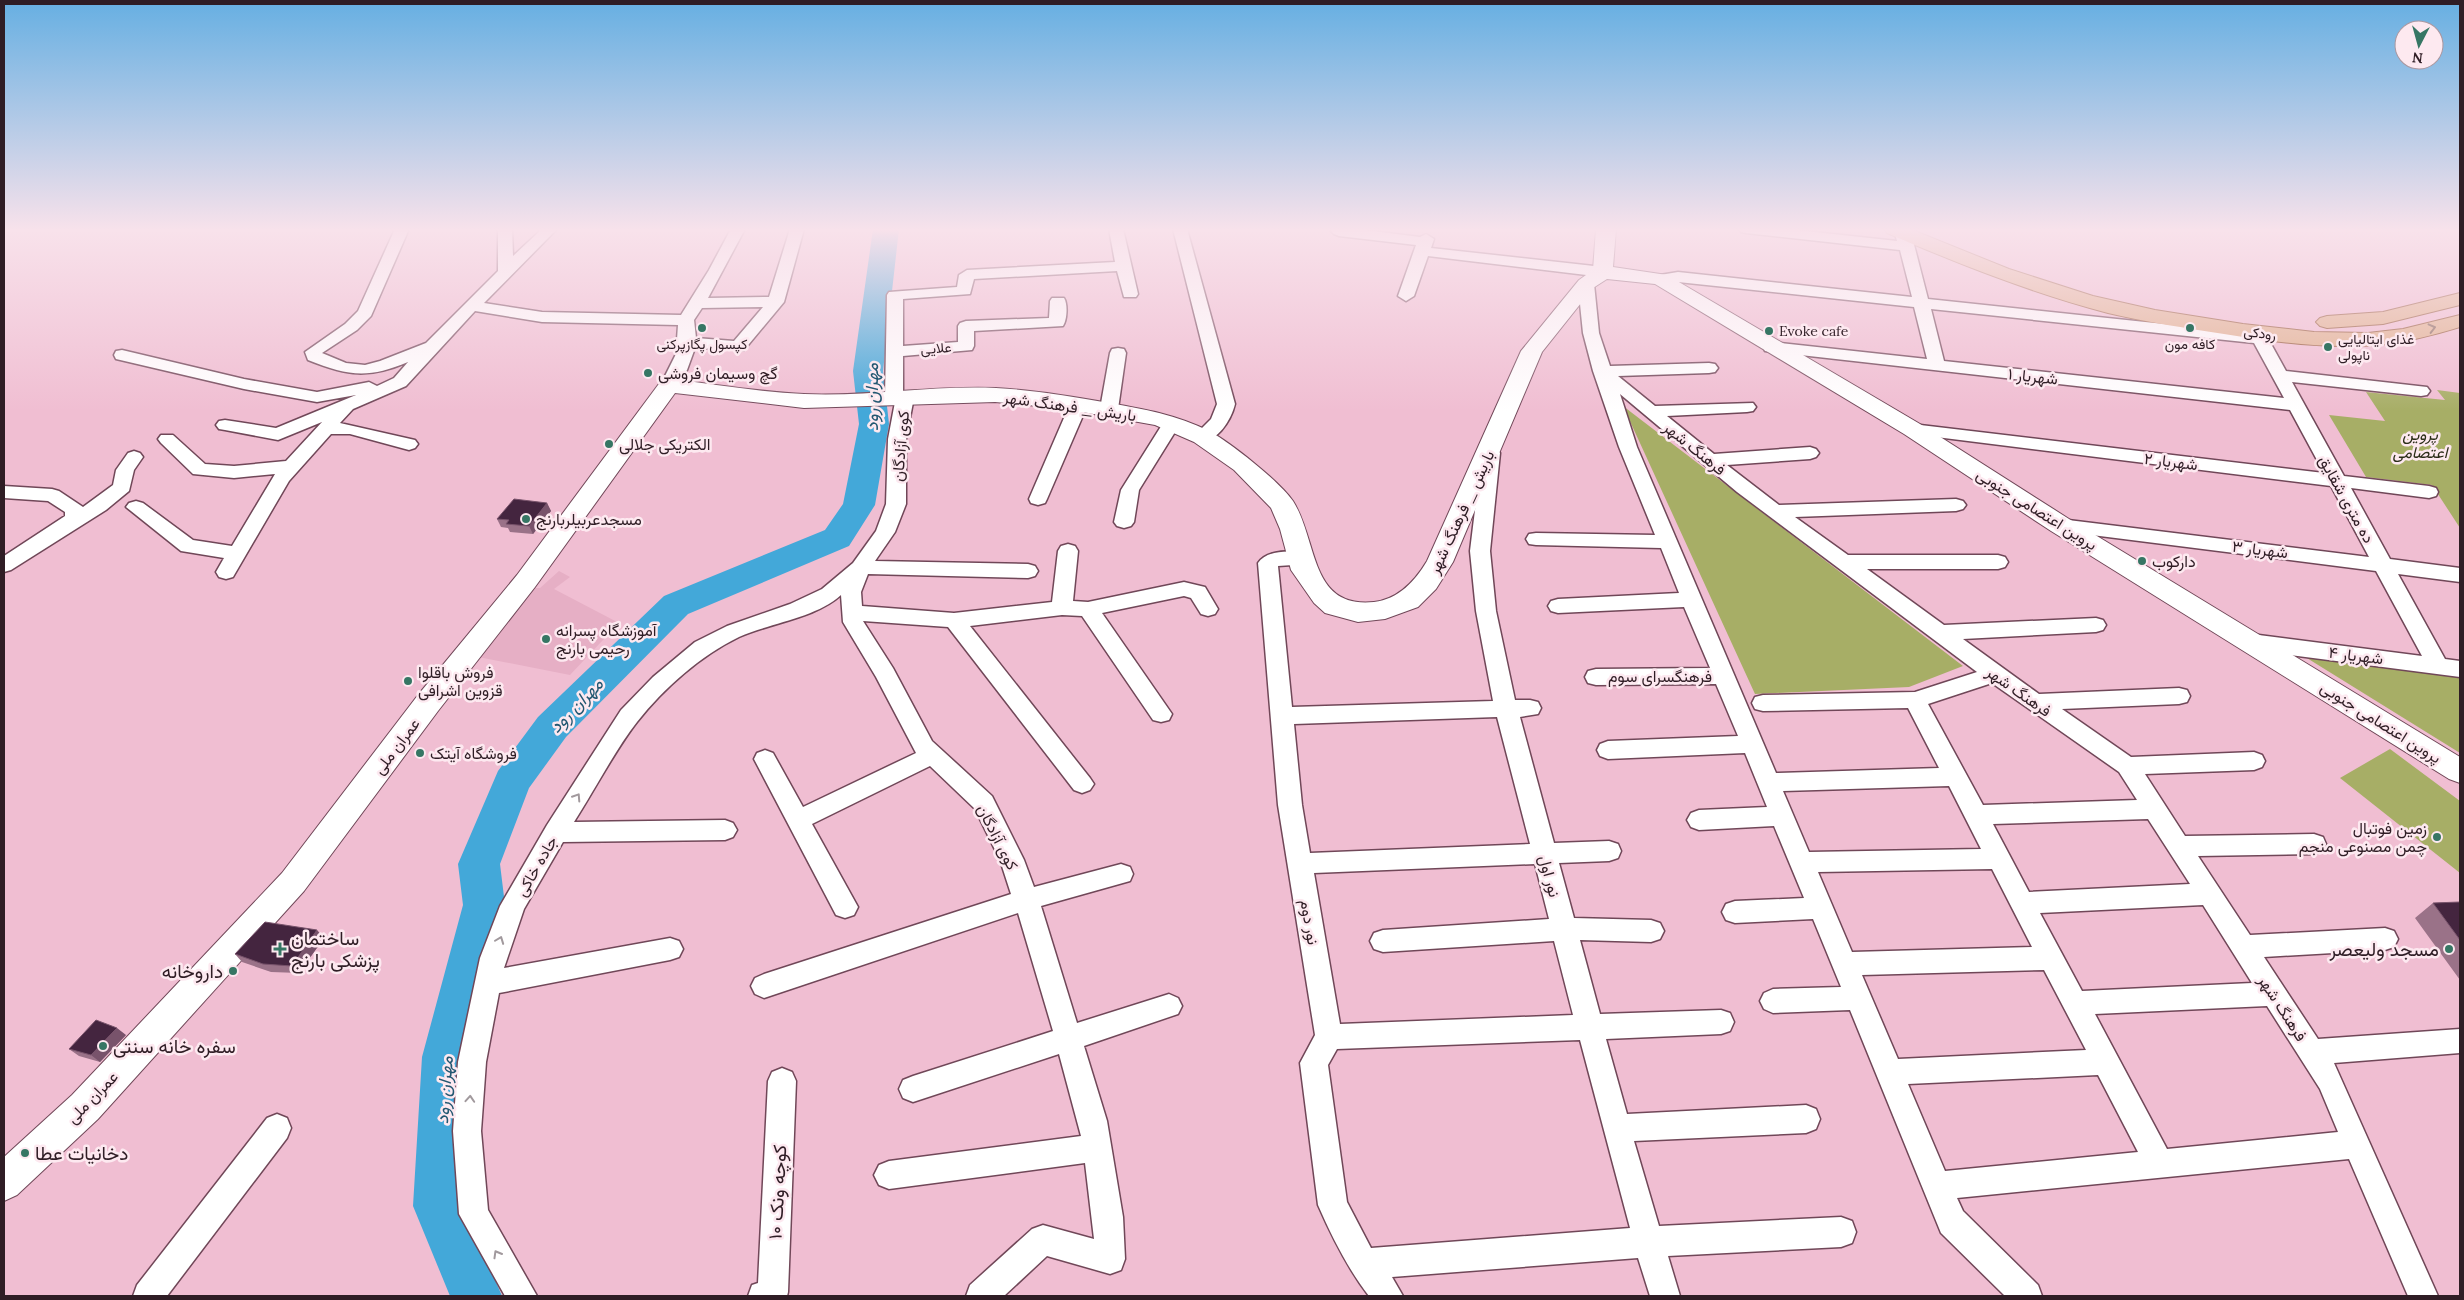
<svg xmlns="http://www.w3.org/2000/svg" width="2464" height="1300" viewBox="0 0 2464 1300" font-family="Lora,Vazirmatn,serif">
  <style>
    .built { fill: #e6afc5 }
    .green { fill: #a7ae66 }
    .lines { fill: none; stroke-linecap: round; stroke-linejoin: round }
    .river { fill: #43a8d9; fill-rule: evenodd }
    .minor-casing { stroke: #704758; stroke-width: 3 }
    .secondary-casing { stroke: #704758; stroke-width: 2 }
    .primary-casing { stroke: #965a39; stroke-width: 2 }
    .minor { fill: #fff; fill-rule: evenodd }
    .secondary { fill: #fff; fill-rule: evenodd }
    .primary { fill: #e1b08f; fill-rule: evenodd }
    .wall { fill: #9a7288 }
    .shaded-wall { fill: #78536b }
    .building { fill: #44253f; stroke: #78536b }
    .oneway { stroke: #88665a }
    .oneway2 { stroke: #a1999d }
    .poi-dot { fill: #367664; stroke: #fde9f0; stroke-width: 2 }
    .labels { text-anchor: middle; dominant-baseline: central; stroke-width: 5; stroke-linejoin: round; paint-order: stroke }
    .far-poi-label { font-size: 14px; fill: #2f1d25; stroke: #fde9f0; text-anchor: start }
    .far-street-label { font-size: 14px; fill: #2f1d25; stroke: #fde9f0 }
    .poi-label { font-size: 16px; fill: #2f1d25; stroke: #fde9f0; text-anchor: start }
    .street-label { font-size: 16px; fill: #2f1d25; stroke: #fde9f0 }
    .park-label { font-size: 16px; font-style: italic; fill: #2b2d18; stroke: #fde9f0 }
    .water-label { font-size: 18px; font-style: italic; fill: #225771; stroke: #fde9f0 }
    .near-poi-label { font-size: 19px; fill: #2f1d25; stroke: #fde9f0; text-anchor: start }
    .near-street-label { font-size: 19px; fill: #2f1d25; stroke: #fde9f0 }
  </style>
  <rect width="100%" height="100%" fill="#f0bed2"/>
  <path class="built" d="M 559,571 L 570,577 L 554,589 L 619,623 L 570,675 L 473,656 L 533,588 L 540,588 Z"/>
  <path class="green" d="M 2437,390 L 2460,393 L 2460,528 L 2432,485 L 2366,477 L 2329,415 L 2385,421 L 2366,392 L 2445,400 Z
    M 1623,406 L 1963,666 L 1909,687 L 1755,694 Z
    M 2302,655 L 2460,677 L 2460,753 Z
    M 2390,749 L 2460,801 L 2460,873 L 2340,778 Z"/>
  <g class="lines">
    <path class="river" d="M 873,229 L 899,229 L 883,371 L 889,424 L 875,505 L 849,546 L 688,614 L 566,737 L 529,788 L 500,864 L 505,905 L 468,1057 L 463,1205 L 502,1296 L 450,1296 L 413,1206 L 422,1057 L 463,905 L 458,864 L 498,771 L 538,717 L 664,596 L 825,530 L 843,504 L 859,424 L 853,371 Z"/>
    <defs>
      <path id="minor" d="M 395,229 L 409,229 L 371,316 L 357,330 L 322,353 L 346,363 L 365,365 L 380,361 L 426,343 L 498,271 L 498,229 L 512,229 L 513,256 L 542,229 L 557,229 L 484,303 L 542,312 L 681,315 L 709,270 L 731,229 L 745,229 L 708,298 L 769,297 L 790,229 L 804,229 L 784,302 L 744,350 L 695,348 L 687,370 L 675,390 L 663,390 L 660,386 L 676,354 L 678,325 L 542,322 L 475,311 L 406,386 L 353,409 L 340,423 L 415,440 L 418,444 L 415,448 L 409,450 L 350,434 L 331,434 L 289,481 L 233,577 L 226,579 L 219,577 L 216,572 L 224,558 L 181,551 L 126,507 L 129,503 L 136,501 L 143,503 L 193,540 L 232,546 L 275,474 L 234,478 L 193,474 L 161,443 L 158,439 L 161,435 L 173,435 L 205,464 L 234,466 L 286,461 L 322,422 L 278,440 L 225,430 L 219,429 L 216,425 L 219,421 L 225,420 L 276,428 L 356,395 L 317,402 L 244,389 L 116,359 L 114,355 L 116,351 L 122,350 L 244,379 L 317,392 L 369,382 L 377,386 L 394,378 L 408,362 C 368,379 348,376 308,360 L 305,352 L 345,324 L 358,311 ZM 763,307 L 734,341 L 696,338 L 694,320 L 702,308 Z
        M 1109,229 L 1123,229 L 1138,294 L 1136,297 L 1124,297 L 1117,271 L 974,279 L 970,294 L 903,299 L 903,346 L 958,342 L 958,326 L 960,323 L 966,321 L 1049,318 L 1050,301 L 1052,298 L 1064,298 C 1068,304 1067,320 1063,326 L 974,331 L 974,346 L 972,350 L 903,356 L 903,392 L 911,393 L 914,397 L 906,439 L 906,504 L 895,532 L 875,561 L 1028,564 L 1035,566 L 1038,571 L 1035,576 L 1028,578 L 868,574 L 861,592 L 862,606 L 954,613 L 1052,602 L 1058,551 L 1061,546 L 1068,544 L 1075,546 L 1078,551 L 1073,601 L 1088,602 L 1184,582 L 1205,587 L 1218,609 L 1215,614 L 1208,616 L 1201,614 L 1191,598 L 1184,596 L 1102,613 L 1172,714 L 1169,720 L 1161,722 L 1153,720 L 1082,616 L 1062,615 L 970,626 L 1090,778 L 1094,784 L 1090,790 L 1082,793 L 1074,790 L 948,627 L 863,621 L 893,668 L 932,741 L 992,796 L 1024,860 L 1034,887 L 1121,864 L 1130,867 L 1133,874 L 1130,881 L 1041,906 L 1077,1023 L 1169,994 L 1178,998 L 1182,1006 L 1178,1014 L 1084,1046 L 1107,1121 L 1123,1217 L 1125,1259 L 1121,1270 L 1110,1274 L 1047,1256 L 1004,1296 L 966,1296 L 970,1285 L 1032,1229 L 1043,1225 L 1094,1239 L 1085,1163 L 889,1189 L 879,1185 L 874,1175 L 879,1165 L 889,1161 L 1081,1136 L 1059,1054 L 913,1102 L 903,1098 L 899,1089 L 903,1080 L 913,1076 L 1053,1031 L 1018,913 L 764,998 L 755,994 L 751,986 L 755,978 L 764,974 L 1011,894 L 1000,860 L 975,809 L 930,766 L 812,824 L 858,907 L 854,915 L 845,918 L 836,915 L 754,759 L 757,753 L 765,750 L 773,753 L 803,807 L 916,753 L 876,677 L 843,622 L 841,595 C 816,618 770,623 739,637 C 700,656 664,688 637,722 C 615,750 594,791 574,822 L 725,820 L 733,823 L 737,830 L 733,837 L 725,840 L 563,842 L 524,909 L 504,968 L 670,938 L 679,941 L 683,949 L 679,957 L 670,960 L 499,993 L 486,1062 L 481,1131 L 488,1210 L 537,1296 L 505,1296 L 459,1214 L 453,1131 L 458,1062 L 480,958 L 500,906 L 547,825 L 621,710 L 653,677 L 695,642 L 727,626 L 790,604 L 822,589 L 853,563 L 876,531 L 886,504 L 888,439 L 895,402 L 888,401 L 885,397 L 887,295 L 889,292 L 957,287 L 959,275 L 967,270 L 1115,262 Z
        M 1173,229 L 1187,229 L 1235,404 C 1231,421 1215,446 1196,441 L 1193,437 L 1211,419 L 1217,404 Z
        M 1333,229 L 1357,229 L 1420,237 L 1426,234 L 1434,239 L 1431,248 L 1603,267 L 1611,272 L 1603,277 L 1428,256 L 1414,296 L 1406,301 L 1398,296 L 1416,245 L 1339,236 L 1334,234 L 1331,231 Z
        M 1739,229 L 1787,229 L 1897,241 L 1895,233 L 1898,230 L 1904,229 L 1911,233 L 1928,299 L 2249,333 L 2257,328 L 2263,329 L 2265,333 L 2286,371 L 2427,387 L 2430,391 L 2427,395 L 2421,396 L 2292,382 L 2344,476 L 2429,486 L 2436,488 L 2438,492 L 2436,496 L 2429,498 L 2351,488 L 2390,559 L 2460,568 L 2460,582 L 2398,574 L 2445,659 L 2460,661 L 2460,677 L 2251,650 L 2244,647 L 2240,642 L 2244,637 L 2251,634 L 2422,656 L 2376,571 L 2060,531 L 2053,529 L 2050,525 L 2053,521 L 2060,519 L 2369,557 L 2331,486 L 1912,434 L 1906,433 L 1903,429 L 1906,425 L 1912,424 L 2324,473 L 2290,410 L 1765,351 L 1763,347 L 1765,343 L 1771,342 L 1927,359 L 1914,307 L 1678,282 L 1660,284 L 1652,279 L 1654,276 L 1678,272 L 1912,297 L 1900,250 L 1746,233 L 1741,232 ZM 1931,309 L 2254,343 L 2284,398 L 1944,361 Z
        M 1586,279 L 1594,284 L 1599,333 L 1610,366 L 1709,363 L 1715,364 L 1718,368 L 1715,372 L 1709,373 L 1618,376 L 1655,406 L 1753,403 L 1756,407 L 1753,411 L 1747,412 L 1667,416 L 1714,454 L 1810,447 L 1816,449 L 1819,453 L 1816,457 L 1810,459 L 1727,465 L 1779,505 L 1956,499 L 1963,501 L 1966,505 L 1963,509 L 1956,511 L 1795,517 L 1848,555 L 1998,555 L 2005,557 L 2008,562 L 2005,567 L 1998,569 L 1867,569 L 1944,625 L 2096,618 L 2103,620 L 2106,625 L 2103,630 L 2096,632 L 1963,639 L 2039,694 L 2179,688 L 2187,690 L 2190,696 L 2187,702 L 2179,704 L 2062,709 L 2131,757 L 2254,752 L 2262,755 L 2265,761 L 2262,767 L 2254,770 L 2145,774 L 2185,836 L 2314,834 L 2323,837 L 2326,844 L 2323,851 L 2314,854 L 2198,856 L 2250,935 L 2385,928 L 2394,931 L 2398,939 L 2394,947 L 2385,950 L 2264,957 L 2318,1039 L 2460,1029 L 2460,1053 L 2334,1063 L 2438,1296 L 2408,1296 L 2349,1159 L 1957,1198 L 1963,1211 L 2038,1285 L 2042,1296 L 2005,1296 L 1941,1233 L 1850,1010 L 1773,1013 L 1764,1009 L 1760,1001 L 1764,993 L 1773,989 L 1841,987 L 1813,919 L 1735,923 L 1726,920 L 1722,912 L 1726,904 L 1735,901 L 1804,898 L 1774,826 L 1699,830 L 1691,827 L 1687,820 L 1691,813 L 1699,810 L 1767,807 L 1745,753 L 1608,759 L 1600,756 L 1597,750 L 1600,744 L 1608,741 L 1738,736 L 1716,684 L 1596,685 L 1588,683 L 1585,677 L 1588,671 L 1596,669 L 1710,668 L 1684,607 L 1558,613 L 1551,611 L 1548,606 L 1551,601 L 1558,599 L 1679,593 L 1661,548 L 1536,545 L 1529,544 L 1526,539 L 1529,534 L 1536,533 L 1655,535 L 1619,447 L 1593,371 L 1583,333 L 1578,284 ZM 1620,394 L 1737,492 L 1977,672 L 1915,692 L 1763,695 L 1755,697 L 1752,703 L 1755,709 L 1763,711 L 1908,708 L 1939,768 L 1776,773 L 1637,447 ZM 1992,683 L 2119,772 L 2137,800 L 1983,805 L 1928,704 ZM 1949,786 L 1981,849 L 1809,852 L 1783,791 ZM 2148,819 L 2190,884 L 2029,892 L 1993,824 ZM 1992,869 L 2032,947 L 1852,952 L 1818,872 ZM 2203,905 L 2252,983 L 2082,991 L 2040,913 ZM 2044,970 L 2086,1050 L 1898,1059 L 1862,975 ZM 2267,1006 L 2320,1089 L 2338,1132 L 2167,1149 L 2095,1014 ZM 2098,1075 L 2138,1152 L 1945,1171 L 1908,1084 Z
        M 1118,348 L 1124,349 L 1126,353 L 1118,409 L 1115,413 L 1103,413 L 1100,409 L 1110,353 L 1112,349 Z
        M 1079,399 L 1085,400 L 1088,404 L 1047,499 L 1045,503 L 1038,505 L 1031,503 L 1029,499 L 1070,404 L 1073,400 Z
        M 1171,419 L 1177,420 L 1180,424 L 1139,490 L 1134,522 L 1131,526 L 1124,528 L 1117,526 L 1114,522 L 1121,490 L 1165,420 Z
        M 1491,447 L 1497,449 L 1500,453 L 1490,551 L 1496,611 L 1515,700 L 1530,700 L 1538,702 L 1541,708 L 1538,714 L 1520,717 L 1554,843 L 1609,841 L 1618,844 L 1621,851 L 1618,858 L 1609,861 L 1559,863 L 1574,918 L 1651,920 L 1660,923 L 1664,931 L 1660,939 L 1651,942 L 1580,940 L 1600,1014 L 1721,1010 L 1730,1013 L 1734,1022 L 1730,1031 L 1721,1034 L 1606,1039 L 1627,1114 L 1806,1105 L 1816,1109 L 1820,1119 L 1816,1129 L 1806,1133 L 1634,1141 L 1659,1226 L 1841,1217 L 1852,1221 L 1856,1232 L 1852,1243 L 1841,1247 L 1668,1256 L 1680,1296 L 1650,1296 L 1638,1258 L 1392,1277 L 1403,1296 L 1369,1296 C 1348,1269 1332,1237 1318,1205 L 1300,1063 L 1315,1035 L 1278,805 L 1258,563 C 1267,549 1294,550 1308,554 L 1311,559 L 1308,564 L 1278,566 L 1292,707 L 1493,701 L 1476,611 L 1470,551 L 1482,453 L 1485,449 ZM 1497,717 L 1530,844 L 1310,853 L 1302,805 L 1294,724 ZM 1535,864 L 1549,919 L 1383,930 L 1374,933 L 1370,941 L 1374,949 L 1383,952 L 1554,941 L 1573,1015 L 1340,1024 L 1314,873 ZM 1580,1040 L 1630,1228 L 1371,1248 L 1347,1202 L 1328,1065 L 1337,1049 Z
        M 134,451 L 140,453 L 143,457 L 134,470 L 129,491 L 106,510 L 11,570 L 4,572 L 4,556 L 65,516 L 65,512 L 48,501 L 4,498 L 4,486 L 52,489 L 59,491 L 83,507 L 113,485 L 116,470 L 128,453 Z
        M 782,1068 L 792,1072 L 796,1081 L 788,1292 L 787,1296 L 748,1296 L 752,1285 L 758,1283 L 768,1081 L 772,1072 Z
        M 277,1114 L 287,1118 L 291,1128 L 287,1138 L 167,1296 L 133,1296 L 137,1285 L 267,1118 Z"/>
      <path id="secondary" d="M 1596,229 L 1616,229 L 1613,267 L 1667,275 L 1920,424 L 2069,519 L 2460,757 L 2460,783 L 2449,779 L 2051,531 L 1904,434 L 1655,284 L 1607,279 L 1593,288 L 1542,352 L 1453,562 L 1436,589 L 1418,607 L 1385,619 L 1358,622 L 1325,613 L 1314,603 L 1291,570 L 1280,529 L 1271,508 L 1234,470 L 1194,442 L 1155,425 L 1060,408 L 995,402 L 804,408 L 675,393 L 535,587 L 438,711 L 304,891 L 98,1119 L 17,1195 L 4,1201 L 4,1157 L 72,1095 L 282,873 L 418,695 L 517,575 L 661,381 L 669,379 C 714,384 759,392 804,394 C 868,397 932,385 996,388 C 1034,390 1071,396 1109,403 C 1144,409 1177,415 1209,431 C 1231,443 1279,481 1293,501 C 1318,540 1309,609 1374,602 C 1399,599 1415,581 1427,561 L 1521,351 L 1579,280 L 1593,270 Z"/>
      <path id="primary" d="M 1884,229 L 1910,229 L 2009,269 L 2093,296 L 2155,310 L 2243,324 L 2314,332 L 2368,333 L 2403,329 L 2460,315 L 2460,327 C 2434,335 2406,342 2379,345 C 2326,349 2275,342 2224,334 C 2185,328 2146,322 2108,313 C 2032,293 1959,264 1887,233 Z
        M 2460,293 L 2460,305 L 2383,324 L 2327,328 L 2320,326 L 2316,322 L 2320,318 L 2327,316 L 2383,312 Z"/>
    </defs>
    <use href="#minor" class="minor-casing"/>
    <use href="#secondary" class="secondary-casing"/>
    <use href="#primary" class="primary-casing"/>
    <use href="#minor" class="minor"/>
    <use href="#secondary" class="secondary"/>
    <use href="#primary" class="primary"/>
  </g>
  <path class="wall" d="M 547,503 L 551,511 L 533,534 L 510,532 L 508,528 L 501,527 L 497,519 Z
    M 2460,902 L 2460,980 L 2415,918 L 2433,903 Z
    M 324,938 L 299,973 L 271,972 L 242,962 L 235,954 Z
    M 126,1035 L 100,1062 L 79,1056 L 69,1049 Z"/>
  <path class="shaded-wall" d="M 547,503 L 551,511 L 533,534 L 529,526 Z
    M 317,930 L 324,938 L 299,973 L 292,966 Z
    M 117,1028 L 126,1035 L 100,1062 L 91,1055 Z"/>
  <path class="building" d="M 514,499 L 547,503 L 529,526 L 506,524 L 509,520 L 497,519 Z
    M 2460,902 L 2460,940 L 2433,903 Z
    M 265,922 L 317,930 L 292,966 L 263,964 L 235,954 Z
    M 96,1020 L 117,1028 L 91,1055 L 69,1049 Z"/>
  <defs><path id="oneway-chevron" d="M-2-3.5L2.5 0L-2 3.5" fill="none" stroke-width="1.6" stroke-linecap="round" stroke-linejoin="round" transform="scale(1.25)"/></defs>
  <use class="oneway" href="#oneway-chevron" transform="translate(2432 328) rotate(-14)"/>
  <g class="oneway2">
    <use href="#oneway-chevron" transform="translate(577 797) rotate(-57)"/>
    <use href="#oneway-chevron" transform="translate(500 940) rotate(-69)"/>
    <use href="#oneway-chevron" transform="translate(470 1099) rotate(-86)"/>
    <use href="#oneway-chevron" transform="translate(497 1254) rotate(-120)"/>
  </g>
  <linearGradient id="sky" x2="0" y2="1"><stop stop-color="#66afe2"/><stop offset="0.56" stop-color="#f8e2eb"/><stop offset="1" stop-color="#f8e2eb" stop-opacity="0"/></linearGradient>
  <rect width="2464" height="411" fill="url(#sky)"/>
  <g class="poi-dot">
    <circle cx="702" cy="328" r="5"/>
    <circle cx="2190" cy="328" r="5"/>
    <circle cx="1769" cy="331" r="5"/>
    <circle cx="2328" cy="347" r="5"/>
    <circle cx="648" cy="373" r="5"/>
    <circle cx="609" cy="444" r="5"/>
    <circle cx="526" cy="519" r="5"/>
    <circle cx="2142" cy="561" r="5"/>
    <circle cx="546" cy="639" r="5"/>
    <circle cx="408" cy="681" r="5"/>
    <circle cx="420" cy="753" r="5"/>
    <circle cx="2437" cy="837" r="5"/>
    <path d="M277.5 941.5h5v5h5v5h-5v5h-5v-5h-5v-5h5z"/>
    <circle cx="2449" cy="949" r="5"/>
    <circle cx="233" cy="971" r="5"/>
    <circle cx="103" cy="1046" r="5"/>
    <circle cx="25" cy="1153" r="5"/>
  </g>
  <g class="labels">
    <g class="far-poi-label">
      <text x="1779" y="331">Evoke cafe</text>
      <text x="2338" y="339">غذای ایتالیایی<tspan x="2338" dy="16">ناپولی</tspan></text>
      <text x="702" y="344" text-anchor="middle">کپسول پگازپرکنی</text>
      <text x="2190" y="344" text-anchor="middle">کافه مون</text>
    </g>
    <g class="far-street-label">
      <text transform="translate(2260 333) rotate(8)">رودکى</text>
      <text transform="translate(936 348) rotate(-4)">علایی</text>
    </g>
    <g class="poi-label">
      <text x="658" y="373">گچ وسیمان فروشی</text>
      <text x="619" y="444">الکتریکی جلالی</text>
      <text x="536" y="519">مسجدعربیلربارنج</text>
      <text x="2152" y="561">دارکوب</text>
      <text x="556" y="630">آموزشگاه پسرانه<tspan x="556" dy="18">رحیمی بارنج</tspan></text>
      <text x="418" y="672">فروش باقلوا<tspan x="418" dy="18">قزوین اشرافی</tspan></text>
      <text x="430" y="753">فروشگاه آیتک</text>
      <text x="2427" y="828" text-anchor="end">زمین فوتبال<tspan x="2427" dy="18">چمن مصنوعی منجم</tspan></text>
    </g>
    <g class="street-label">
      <text transform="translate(2033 376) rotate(6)">شهریار ۱</text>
      <text transform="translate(1070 406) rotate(8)">باریش _ فرهنگ شهر</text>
      <text transform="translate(900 446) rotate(-85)">کوی آزادگان</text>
      <text transform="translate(1695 448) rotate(39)">فرهنگ شهر</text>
      <text transform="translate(2171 461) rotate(7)">شهریار ۲</text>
      <text transform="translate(2347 499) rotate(61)">ده متری شقایق</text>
      <text transform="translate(2037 509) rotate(32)">پروین اعتصامی جنوبی</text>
      <text transform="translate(1461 512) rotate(-65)">باریش _ فرهنگ شهر</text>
      <text transform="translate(2260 549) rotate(7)">شهریار ۳</text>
      <text transform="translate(2356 655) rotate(7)">شهریار ۴</text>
      <text x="1660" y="676">فرهنگسرای سوم</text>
      <text transform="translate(2019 691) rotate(35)">فرهنگ شهر</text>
      <text transform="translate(2381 722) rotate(32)">پروین اعتصامی جنوبی</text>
      <text transform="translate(396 746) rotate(-53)">عمران ملی</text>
      <text transform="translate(998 837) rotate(63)">کوی آزادگان</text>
      <text transform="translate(536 866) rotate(-60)">جاده خاکی</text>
      <text transform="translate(1550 876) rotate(75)">نور اول</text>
      <text transform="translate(1310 922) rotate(80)">نور دوم</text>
      <text transform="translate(2283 1008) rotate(57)">فرهنگ شهر</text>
      <text transform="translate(92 1097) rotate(-46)">عمران ملی</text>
    </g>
    <g class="park-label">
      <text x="2420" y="434">پروین<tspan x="2420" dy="18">اعتصامى</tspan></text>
    </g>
    <g class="water-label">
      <text transform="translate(871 397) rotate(-90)">مهران رود</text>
      <text transform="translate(576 705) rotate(-46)">مهران رود</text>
      <text transform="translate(444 1090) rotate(-86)">مهران رود</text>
    </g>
    <g class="near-poi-label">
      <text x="291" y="938">ساختمان<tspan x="291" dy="22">پزشکی بارنج</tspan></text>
      <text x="2439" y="949" text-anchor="end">مسجد ولیعصر</text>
      <text x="223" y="971" text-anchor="end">داروخانه</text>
      <text x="113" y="1046">سفره خانه سنتی</text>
      <text x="35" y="1153">دخانیات عطا</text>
    </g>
    <g class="near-street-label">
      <text transform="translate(777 1192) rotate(-87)">کوچه ونک ۱۰</text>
    </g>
  </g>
  <rect width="2464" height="1300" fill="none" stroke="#2f1d25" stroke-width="10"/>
  <g transform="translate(2419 45) rotate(186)"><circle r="24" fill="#fde9f0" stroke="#ab979f"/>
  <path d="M0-4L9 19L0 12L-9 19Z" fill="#367664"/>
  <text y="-8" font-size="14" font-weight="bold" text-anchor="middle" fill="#2f1d25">N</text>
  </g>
</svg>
